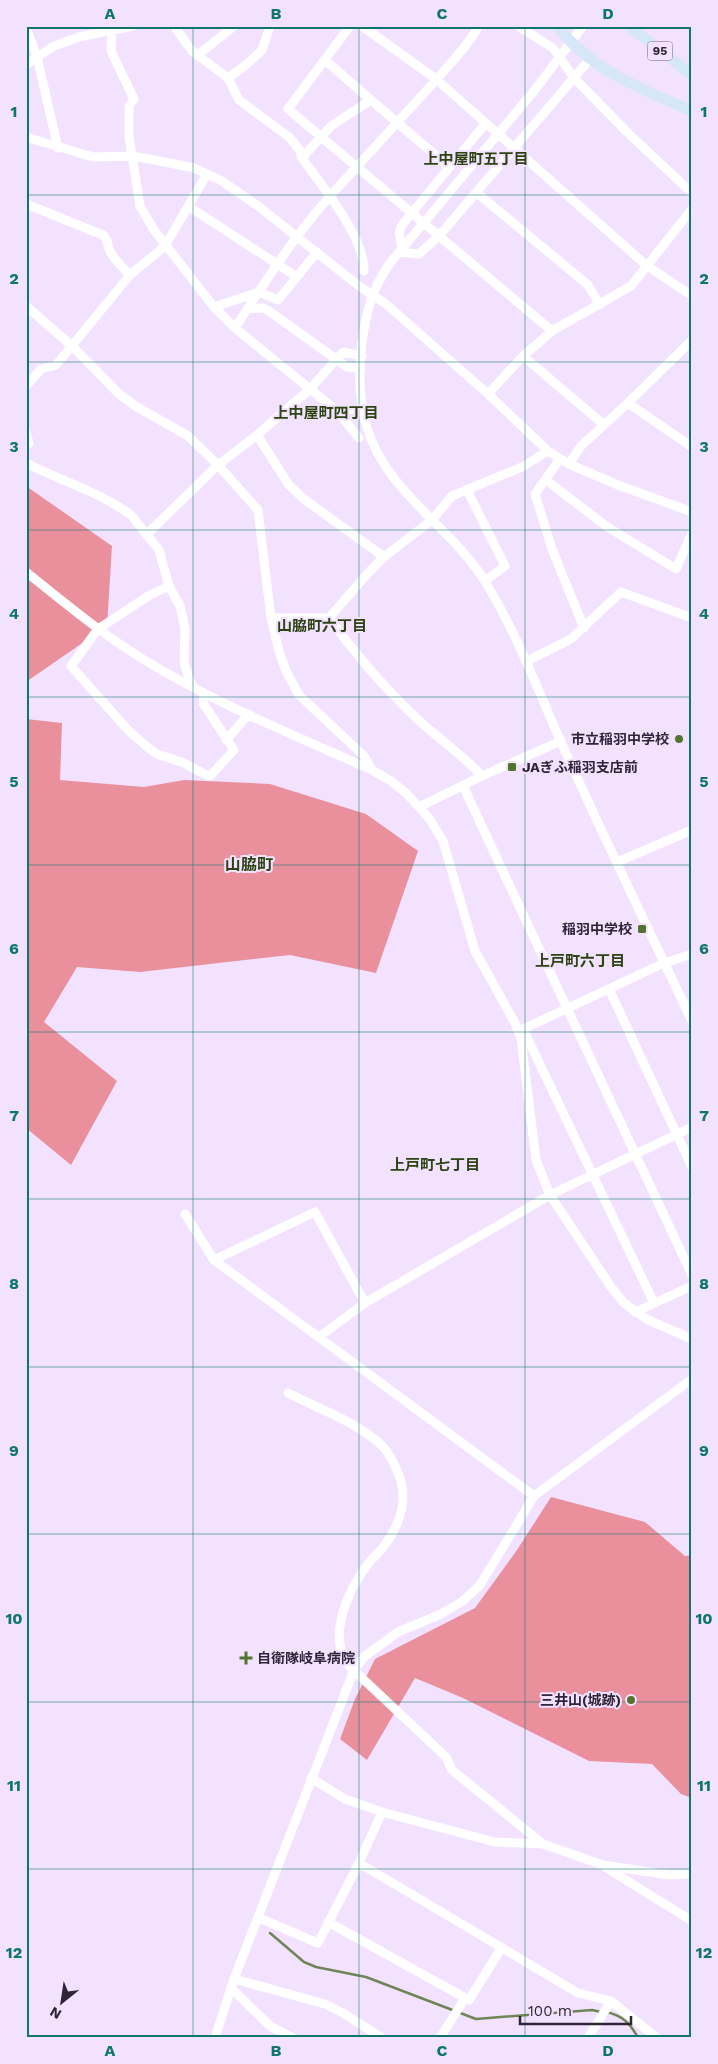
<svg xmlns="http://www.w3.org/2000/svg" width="718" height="2064" viewBox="0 0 718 2064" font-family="'Work Sans','Noto Sans JP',sans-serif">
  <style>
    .forest { fill: #ea909d }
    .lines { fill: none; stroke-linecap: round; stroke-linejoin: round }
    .stream { stroke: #6e8556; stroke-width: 2.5 }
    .minor { stroke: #fff; stroke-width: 9 }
    .major { stroke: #d6e7f9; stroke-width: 11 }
    .grid { fill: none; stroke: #0f766e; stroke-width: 1; stroke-opacity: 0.55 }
    .poi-dot { fill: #52742c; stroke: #f2e2ff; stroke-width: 2 }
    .labels { text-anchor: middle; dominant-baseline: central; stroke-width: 4; stroke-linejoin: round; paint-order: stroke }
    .shield { fill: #f2e2ff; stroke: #6a5e73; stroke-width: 1 }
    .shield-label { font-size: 12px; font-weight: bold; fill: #302537 }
    .poi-label { font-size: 14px; font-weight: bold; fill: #302537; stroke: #f2e2ff; text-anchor: end }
    .neighbourhood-label { font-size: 15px; font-weight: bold; fill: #2d4412; stroke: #f2e2ff }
    .quarter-label { font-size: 16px; font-weight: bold; fill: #2d4412; stroke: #f2e2ff }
    .neatline { fill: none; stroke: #0f766e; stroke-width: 2 }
    .grid-label { font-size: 16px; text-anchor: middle; font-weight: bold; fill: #0f766e }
  </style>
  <rect width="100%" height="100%" fill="#f2e2ff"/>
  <path class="forest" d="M 26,486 L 112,546 L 107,626 L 26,682 Z
    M 26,719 L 62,723 L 60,780 L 144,787 L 184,780 L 270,784 L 366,814 L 418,851 L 376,973 L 290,955 L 140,972 L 77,967 L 44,1022 L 117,1081 L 71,1165 L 26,1128 Z
    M 551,1497 L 645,1522 L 685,1556 L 692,1555 L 692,1798 L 681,1794 L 652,1764 L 589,1761 L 463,1698 L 415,1678 L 367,1760 L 340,1739 L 355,1699 L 375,1659 L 475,1608 L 517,1550 Z"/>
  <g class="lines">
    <path class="stream" d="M 270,1933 L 304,1962 L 316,1967 L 366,1977 L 476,2019 L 592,2010 L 601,2012
      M 606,2012 C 622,2015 631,2024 638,2038"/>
    <path class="minor" d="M 174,26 L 192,51 L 228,78 L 239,100 L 289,137 L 299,149 L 302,158 C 322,186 365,237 364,271
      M 350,26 L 288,109 L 552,331
      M 362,26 L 436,79 L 646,265 L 692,296
      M 518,26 L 553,48 L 574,78 L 629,134 L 692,193
      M 583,26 L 534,91 L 390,263 C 383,274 376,285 372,297 C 359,337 355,388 367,428 C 387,493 452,527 486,583 C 517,634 537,688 561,742 C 603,836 648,928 692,1021
      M 26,27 L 37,57 L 58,148
      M 112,31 L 111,51 L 134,99 L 129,106 L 129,136 L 140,206 L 154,230 L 214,307 L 235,328 L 337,411 L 362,408
      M 198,55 L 234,26
      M 26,65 L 54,46 L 79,37 L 133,26
      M 228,78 L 246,65 L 262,50 L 270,26
      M 371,100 L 449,167
      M 26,137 L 93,157 L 132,156 L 170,163 L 194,168 L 222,181 L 258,206 L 359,286 L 386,304 L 488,394 L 548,451 L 569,464 L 618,485 L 692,512
      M 302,158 L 331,126 L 371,100 L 325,60
      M 477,193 L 588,285 L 600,305
      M 26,204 L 103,235 C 108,239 107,243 109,249 C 113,259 122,267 130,275
      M 188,206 L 297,277
      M 402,248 L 399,233 L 402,225 L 485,124
      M 399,252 L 419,254 L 439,236 L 590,59
      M 26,306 L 73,347 L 119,394 L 137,407 L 188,436 L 218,465 L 258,510 L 271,618 L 279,651 L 286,671 L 299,695 L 364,756 L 372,770
      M 214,307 L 259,292 L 278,300 L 317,252
      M 247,309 L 263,308 L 269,311 L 347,367 L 361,368
      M 235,328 C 265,282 294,236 331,195 C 363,160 394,126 426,91 C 444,70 465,50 479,26
      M 523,356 L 603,424
      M 26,386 L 41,369 L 56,365 L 130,275 L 165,246 L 207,174
      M 488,394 L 523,356 L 552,331 L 631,286 L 692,209
      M 628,403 L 692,447
      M 337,411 L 359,438
      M 26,433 L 29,443 L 26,446
      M 257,435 L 289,485 L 304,499 L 384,557
      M 560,459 L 535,494 L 552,549 L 584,628
      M 26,463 C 61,481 100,492 131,515 L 159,550 L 169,586 L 180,606 L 185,629 L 184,663 L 192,686
      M 569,464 L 581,446 L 628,403 L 692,340
      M 546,480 L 606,526 L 676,569 L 692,533
      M 467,490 L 505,566 L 485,581
      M 146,535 L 218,465 L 257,435 L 310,389 L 343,352 L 362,356
      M 26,572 C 65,603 103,635 146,661 C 217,704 296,736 372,770 L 391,781 L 407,794 L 429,818 L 443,841 L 475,951 L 515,1023 L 521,1038 L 536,1160 L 550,1195 L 611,1287 L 624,1303 L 648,1320 L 692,1339
      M 169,586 L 150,595 L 98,629 L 71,666 L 128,730 L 146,746 L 157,754 L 184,763 L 208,776 L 211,775 L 234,750 L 203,703 L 204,693
      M 271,618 L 329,618 L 369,572 L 384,557 L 432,520 L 452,496 L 522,467 L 548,451
      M 329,618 C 354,652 380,683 410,712 C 433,735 460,752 482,776
      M 527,661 L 571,639 L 621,592 L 692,618
      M 226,740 L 249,714
      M 463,786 L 692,1275
      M 419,807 L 482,776 L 561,741
      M 617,862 L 692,830
      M 609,989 L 692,1167
      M 523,1029 L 654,1303
      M 519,1031 L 664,963 L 692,954
      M 185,1214 L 214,1260 L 534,1496
      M 214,1260 L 315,1212 L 365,1303
      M 635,1312 L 692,1286
      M 319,1337 L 365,1303 L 550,1195 L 692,1127
      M 288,1393 C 317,1408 352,1420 378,1442 C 388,1450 393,1461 398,1473 C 409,1498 400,1524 385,1545 C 380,1552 373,1557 368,1564 C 348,1590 329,1632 346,1663 L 446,1757 L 452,1770 L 543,1844
      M 311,1778 L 345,1799 L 385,1813 L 495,1842 L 543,1844 L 603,1865 L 669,1875 L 692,1874
      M 359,1863 L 578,1993 L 611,2001 L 657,2038
      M 605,1867 L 692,1921
      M 259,1918 L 318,1943 L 359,1863 L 382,1812
      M 328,1922 L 469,2000 L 502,1947
      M 234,1979 L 325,2004 L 343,2013 L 382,2038
      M 231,1988 L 270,2026 L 293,2038
      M 215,2038 L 234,1979 L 354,1670 L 365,1656 L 398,1632 L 441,1614 L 463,1601 L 480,1585 L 534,1496 L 692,1379
      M 440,2038 L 465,1998
      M 588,2038 L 611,2001"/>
    <path class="major" d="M 557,26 C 592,71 642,89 692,111
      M 629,26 L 692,75"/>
  </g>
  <path class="grid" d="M 193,26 L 193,2038M 359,26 L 359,2038M 525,26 L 525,2038M 26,195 L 692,195M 26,362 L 692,362M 26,530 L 692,530M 26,697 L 692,697M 26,865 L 692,865M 26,1032 L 692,1032M 26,1199 L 692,1199M 26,1367 L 692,1367M 26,1534 L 692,1534M 26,1702 L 692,1702M 26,1869 L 692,1869"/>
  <g class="poi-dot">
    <circle cx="679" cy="739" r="5"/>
    <rect x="507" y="762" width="10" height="10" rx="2.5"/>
    <rect x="637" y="924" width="10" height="10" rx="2.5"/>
    <path d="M243.5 1650.5h5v5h5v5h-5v5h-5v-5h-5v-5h5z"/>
    <circle cx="631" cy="1700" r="5"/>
  </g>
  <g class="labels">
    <rect class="shield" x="647.5" y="41.5" width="25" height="19" rx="4"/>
    <g class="shield-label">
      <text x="660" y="51">95</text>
    </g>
    <g class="poi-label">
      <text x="669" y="739">市立稲羽中学校</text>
      <text x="522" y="767" text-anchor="start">JAぎふ稲羽支店前</text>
      <text x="632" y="929">稲羽中学校</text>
      <text x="257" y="1658" text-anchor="start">自衛隊岐阜病院</text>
      <text x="621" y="1700">三井山(城跡)</text>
    </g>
    <g class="neighbourhood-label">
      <text x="476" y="159">上中屋町五丁目</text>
      <text x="326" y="413">上中屋町四丁目</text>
      <text x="322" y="626">山脇町六丁目</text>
      <text x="580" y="961">上戸町六丁目</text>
      <text x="435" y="1165">上戸町七丁目</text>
    </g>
    <g class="quarter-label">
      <text x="249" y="864">山脇町</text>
    </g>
  </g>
  <rect width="718" height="2064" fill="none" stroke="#f2e2ff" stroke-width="55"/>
  <g transform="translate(62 2002) rotate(210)" stroke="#f2e2ff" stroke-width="4" paint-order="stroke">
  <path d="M0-4L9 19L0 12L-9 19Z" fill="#302537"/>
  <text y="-8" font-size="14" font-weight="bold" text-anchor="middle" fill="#302537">N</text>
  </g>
  <path d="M520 2016v8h111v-8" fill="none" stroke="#302537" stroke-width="2.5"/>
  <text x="528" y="2016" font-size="15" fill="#302537" stroke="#f2e2ff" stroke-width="4" paint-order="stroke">100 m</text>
  <rect x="28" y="28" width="662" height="2008" class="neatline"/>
  <g class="grid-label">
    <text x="110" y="19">A</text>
    <text x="276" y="19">B</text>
    <text x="442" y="19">C</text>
    <text x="608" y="19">D</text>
    <text x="14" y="117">1</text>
    <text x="704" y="117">1</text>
    <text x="14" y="284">2</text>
    <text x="704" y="284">2</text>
    <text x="14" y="452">3</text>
    <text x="704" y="452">3</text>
    <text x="14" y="619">4</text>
    <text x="704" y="619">4</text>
    <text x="14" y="787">5</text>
    <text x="704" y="787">5</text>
    <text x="14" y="954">6</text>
    <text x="704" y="954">6</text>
    <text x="14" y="1121">7</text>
    <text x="704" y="1121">7</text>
    <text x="14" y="1289">8</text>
    <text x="704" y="1289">8</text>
    <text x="14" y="1456">9</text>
    <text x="704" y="1456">9</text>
    <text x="14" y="1624">10</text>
    <text x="704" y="1624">10</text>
    <text x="14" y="1791">11</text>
    <text x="704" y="1791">11</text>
    <text x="14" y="1958">12</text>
    <text x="704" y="1958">12</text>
    <text x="110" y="2056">A</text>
    <text x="276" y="2056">B</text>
    <text x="442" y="2056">C</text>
    <text x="608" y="2056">D</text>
  </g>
</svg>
